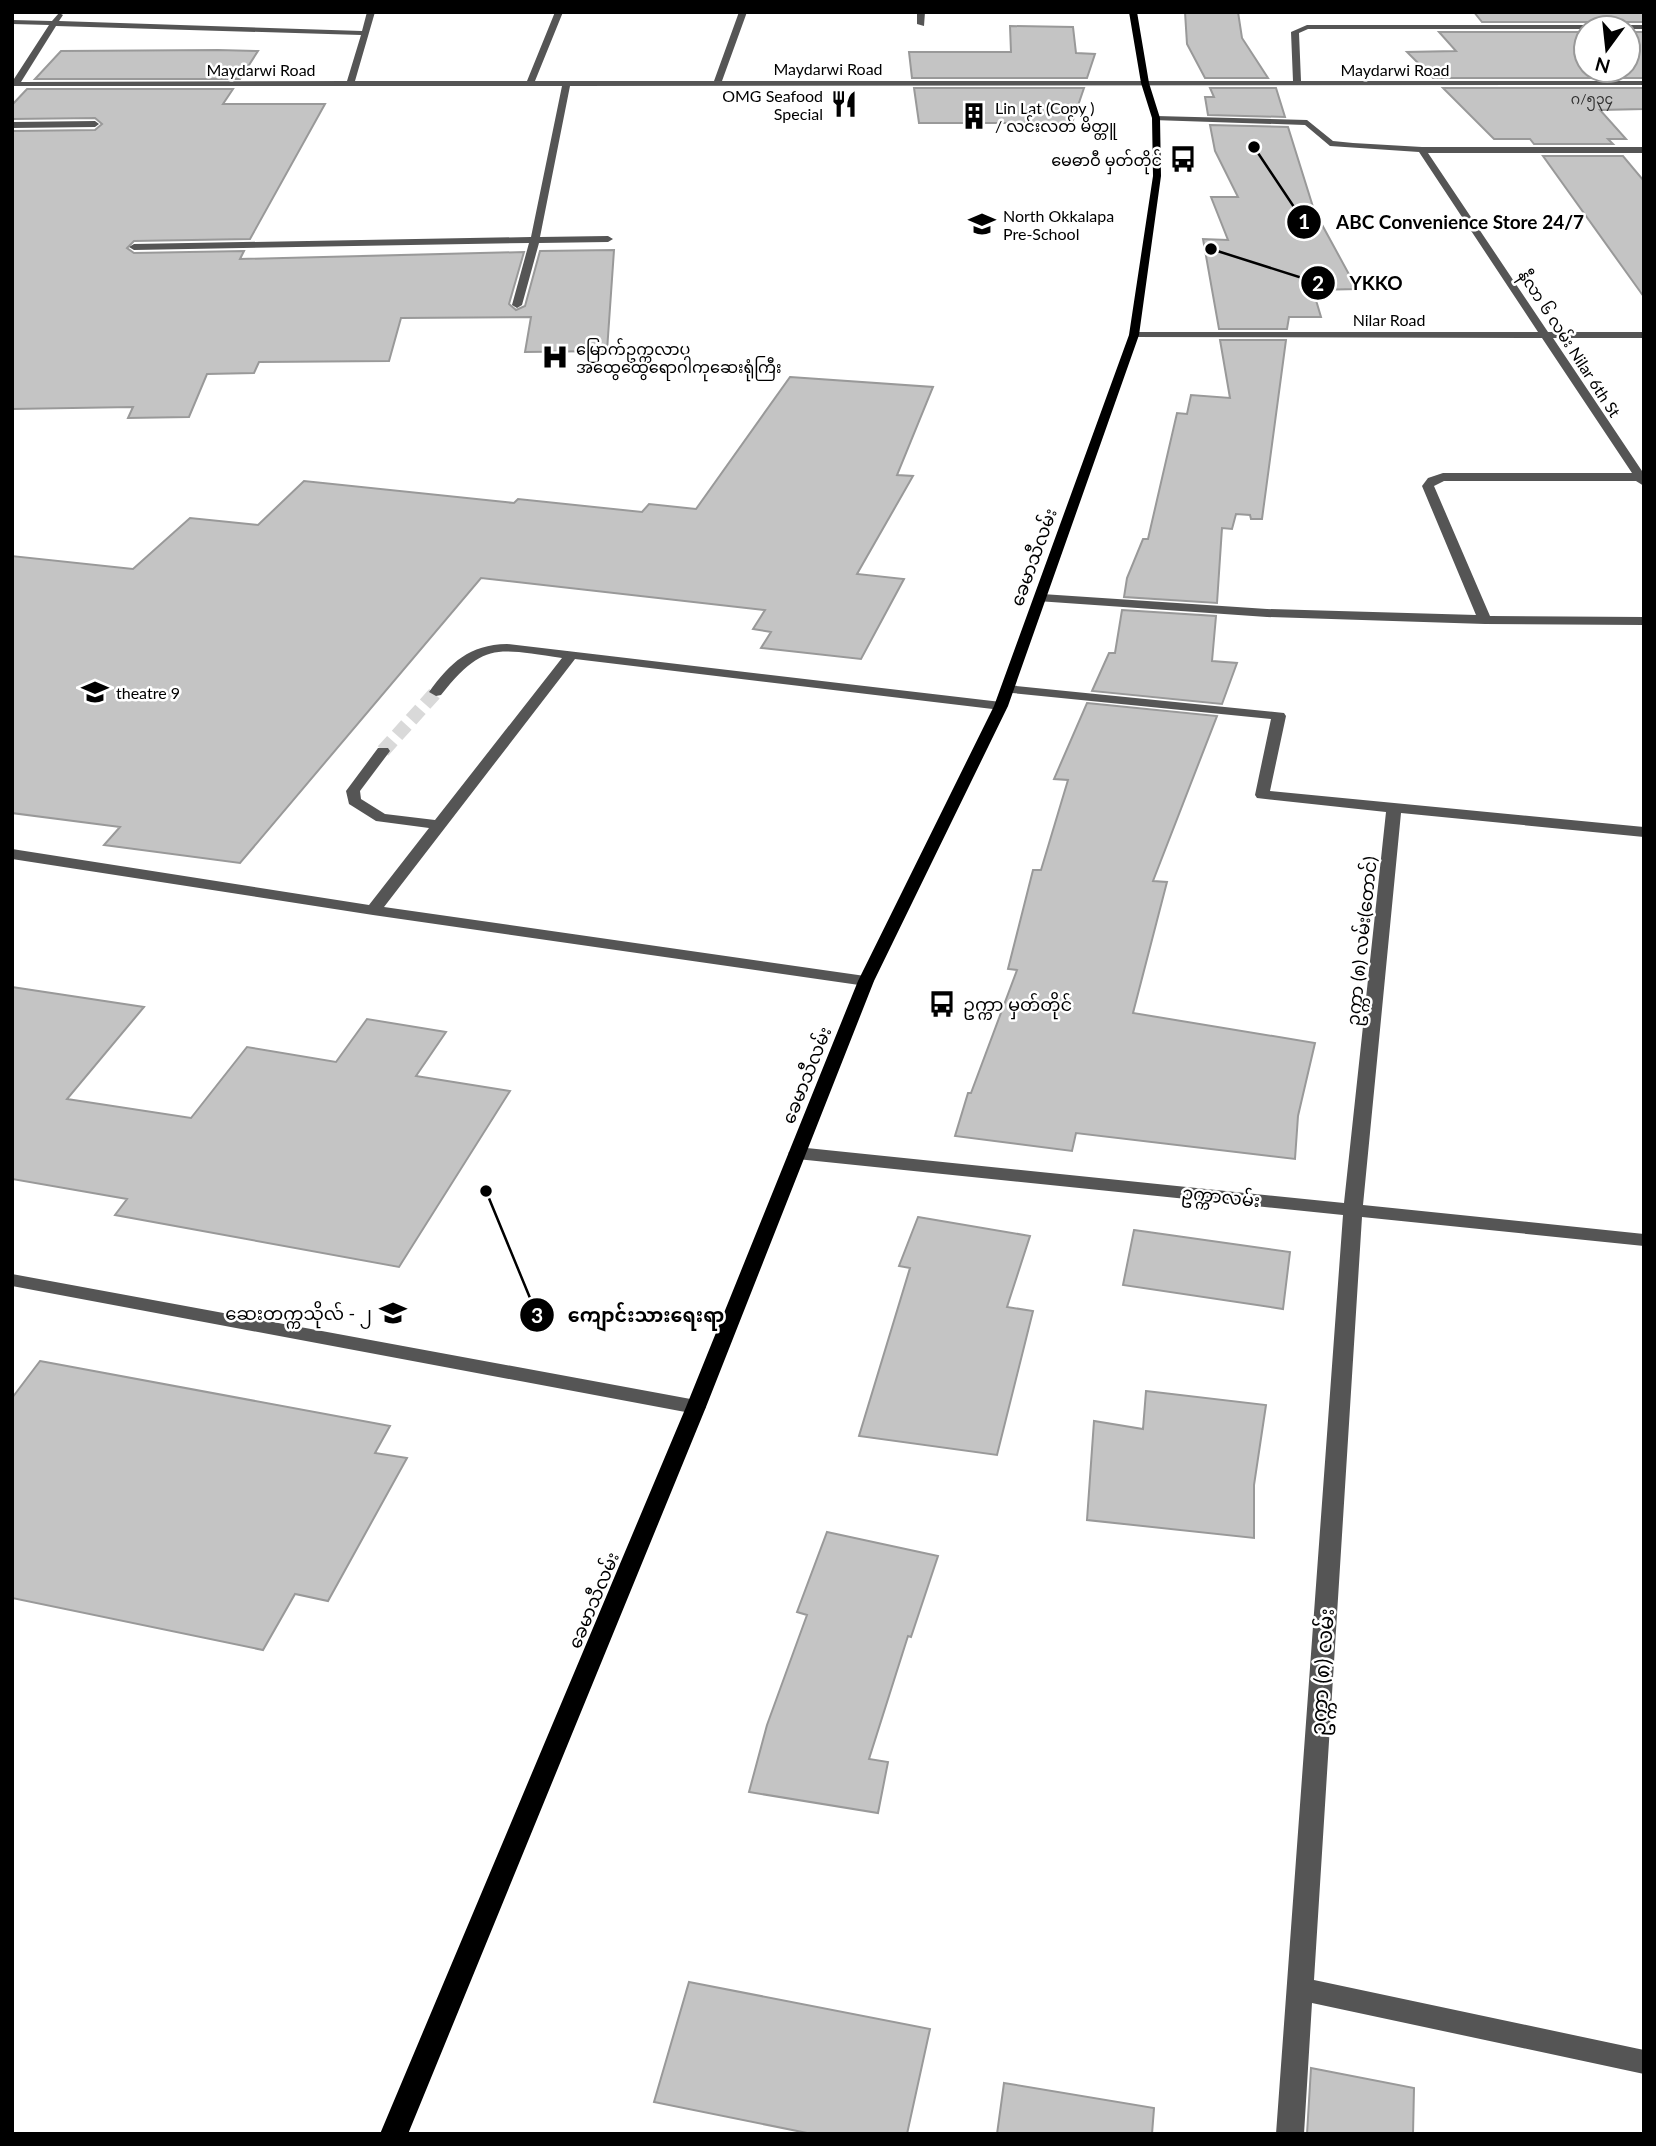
<svg xmlns="http://www.w3.org/2000/svg" width="1656" height="2146" viewBox="0 0 1656 2146" font-family="Lato,'Noto Sans Myanmar',sans-serif">
  <style>
    .building { fill: #c4c4c4; stroke: #999; stroke-width: 2 }
    .lines { fill: none; stroke-linecap: round; stroke-linejoin: round }
    .minor-tunnel { stroke: #d9d9d9; stroke-width: 14; stroke-dasharray: 14 7; stroke-linecap: butt }
    .minor { fill: #555; fill-rule: evenodd }
    .major { fill: #000; fill-rule: evenodd }
    .labels { text-anchor: middle; dominant-baseline: central; stroke-width: 5; stroke-linejoin: round; paint-order: stroke }
    .number-label { font-size: 14px; fill: #313131 }
    .far-street-label { font-size: 16px; fill: #000; stroke: #fff }
    .far-poi-label { font-size: 16px; fill: #000; stroke: #fff; text-anchor: start }
    .street-label { font-size: 18px; fill: #000; stroke: #fff }
    .poi-label { font-size: 18px; fill: #000; stroke: #fff; text-anchor: start }
    .near-street-label { font-size: 21px; fill: #000; stroke: #fff }
    .leader { fill: none; stroke: #000; stroke-width: 2.5 }
    .callout-dot { fill: #000; stroke: #fff; stroke-width: 2.5 }
    .mark-label { font-size: 21px; text-anchor: middle; font-weight: bold; fill: #fff }
    .callout-label { font-size: 19px; text-anchor: middle; font-weight: bold; fill: #000; stroke: #fff; stroke-width: 5; stroke-linejoin: round; paint-order: stroke }
  </style>
  <rect width="100%" height="100%" fill="#fff"/>
  <path class="building" d="M 1185,12 L 1238,12 L 1242,38 L 1268,78 L 1205,78 L 1187,44 Z
    M 1474,12 L 1644,13 L 1644,22 L 1482,22 Z
    M 1010,26 L 1073,27 L 1076,53 L 1095,54 L 1087,78 L 912,78 L 909,52 L 1011,52 Z
    M 1439,32 L 1586,32 L 1586,70 L 1628,70 L 1628,32 L 1644,32 L 1644,78 L 1433,78 L 1407,52 L 1456,51 Z
    M 218,50 L 258,51 L 240,79 L 35,79 L 61,51 Z
    M 914,88 L 1084,88 L 1072,123 L 919,123 Z
    M 1210,88 L 1276,88 L 1285,117 L 1208,115 L 1205,97 L 1214,97 Z
    M 1443,88 L 1644,88 L 1644,109 L 1600,110 L 1626,139 L 1608,139 L 1613,144 L 1534,144 L 1530,139 L 1494,139 Z
    M 27,89 L 233,89 L 223,104 L 325,104 L 250,239 L 134,241 L 127,248 L 134,253 L 244,251 L 240,259 L 524,252 L 509,304 L 516,310 L 525,306 L 540,251 L 614,250 L 607,351 L 525,352 L 531,317 L 401,318 L 389,361 L 259,362 L 254,373 L 207,374 L 189,417 L 128,418 L 133,407 L 12,409 L 12,131 L 95,130 L 102,124 L 95,118 L 12,119 L 12,105 Z
    M 1210,125 L 1288,127 L 1314,210 L 1357,289 L 1313,290 L 1321,317 L 1289,317 L 1287,329 L 1219,329 L 1203,239 L 1228,240 L 1211,197 L 1238,197 L 1215,151 Z
    M 1543,156 L 1623,156 L 1644,181 L 1644,297 Z
    M 1220,340 L 1286,340 L 1262,519 L 1251,519 L 1250,515 L 1236,514 L 1232,529 L 1222,528 L 1217,603 L 1124,597 L 1127,578 L 1143,539 L 1148,539 L 1177,413 L 1187,414 L 1191,395 L 1230,398 Z
    M 790,377 L 933,387 L 897,475 L 913,476 L 857,574 L 904,579 L 861,659 L 761,648 L 771,632 L 753,629 L 765,610 L 481,578 L 240,863 L 104,845 L 120,827 L 12,813 L 12,556 L 133,569 L 190,518 L 258,525 L 304,481 L 514,503 L 518,499 L 642,512 L 649,504 L 696,509 Z
    M 1122,610 L 1216,616 L 1212,661 L 1237,663 L 1222,704 L 1092,691 L 1109,653 L 1115,653 Z
    M 1087,703 L 1217,716 L 1153,881 L 1167,882 L 1133,1013 L 1315,1043 L 1298,1116 L 1295,1159 L 1076,1133 L 1072,1151 L 955,1136 L 968,1093 L 971,1093 L 1017,970 L 1008,969 L 1033,870 L 1041,870 L 1068,780 L 1054,779 Z
    M 12,987 L 144,1007 L 67,1099 L 191,1118 L 247,1047 L 336,1062 L 367,1019 L 446,1032 L 416,1076 L 510,1091 L 399,1267 L 115,1215 L 127,1199 L 12,1179 Z
    M 918,1217 L 1030,1236 L 1007,1307 L 1033,1311 L 997,1455 L 859,1436 L 910,1268 L 899,1266 Z
    M 1134,1230 L 1290,1252 L 1283,1309 L 1123,1285 Z
    M 40,1361 L 390,1426 L 375,1453 L 407,1458 L 328,1601 L 295,1594 L 263,1650 L 12,1598 L 12,1398 Z
    M 1146,1391 L 1266,1405 L 1254,1485 L 1254,1538 L 1087,1520 L 1094,1421 L 1143,1429 Z
    M 827,1532 L 938,1556 L 911,1637 L 908,1636 L 869,1759 L 888,1762 L 878,1813 L 749,1792 L 767,1725 L 807,1615 L 797,1612 Z
    M 689,1982 L 930,2029 L 907,2134 L 812,2134 L 654,2102 Z
    M 1311,2068 L 1414,2088 L 1413,2134 L 1307,2134 Z
    M 1004,2083 L 1154,2108 L 1152,2134 L 997,2134 Z"/>
  <g class="lines">
    <path class="minor-tunnel" d="M 383,751 L 436,692"/>
    <path class="minor" d="M 367,12 L 375,12 L 355,81 L 527,81 L 555,12 L 563,12 L 535,81 L 714,81 L 739,12 L 747,12 L 722,81 L 1293,81 L 1291,32 L 1307,25 L 1644,25 L 1644,29 L 1308,29 L 1299,33 L 1301,81 L 1644,81 L 1644,85 L 570,86 L 540,237 L 608,236 L 613,239 L 608,242 L 539,243 L 522,305 L 517,308 L 512,305 L 529,243 L 134,250 L 129,247 L 134,244 L 531,237 L 562,86 L 12,86 L 12,82 L 49,25 L 12,24 L 12,20 L 52,21 L 59,13 L 63,15 L 59,21 L 362,31 ZM 56,26 L 361,35 L 347,81 L 21,82 Z
      M 917,12 L 925,12 L 924,26 L 917,24 Z
      M 1156,116 L 1307,120 L 1333,141 L 1353,143 L 1422,147 L 1644,147 L 1644,153 L 1428,153 L 1548,332 L 1644,332 L 1644,338 L 1553,338 L 1644,474 L 1644,486 L 1636,481 L 1444,481 L 1434,486 L 1490,616 L 1644,617 L 1644,625 L 1485,624 L 1267,617 L 1037,601 L 1037,595 L 1042,594 L 1267,609 L 1476,615 L 1422,486 L 1428,478 L 1443,473 L 1632,473 L 1542,338 L 1130,337 L 1129,335 L 1134,332 L 1538,332 L 1419,152 L 1330,146 L 1305,125 L 1153,120 Z
      M 12,122 L 95,121 L 99,124 L 95,127 L 12,128 Z
      M 507,644 L 1001,702 L 1008,706 L 1001,710 L 575,659 L 384,907 L 872,977 L 874,981 L 866,986 L 373,915 L 12,859 L 12,849 L 369,905 L 429,828 L 376,821 L 349,804 L 346,791 L 378,748 L 388,748 L 390,751 L 360,791 L 361,799 L 385,814 L 435,820 L 562,658 C 497,649 484,641 441,695 L 436,696 L 429,692 C 451,662 469,645 507,644 Z
      M 1007,685 L 1284,713 L 1286,716 L 1270,791 L 1644,827 L 1644,837 L 1401,813 L 1363,1205 L 1644,1234 L 1644,1246 L 1362,1217 L 1314,1980 L 1644,2050 L 1644,2074 L 1312,2003 L 1304,2134 L 1276,2134 L 1343,1215 L 797,1159 L 788,1153 L 797,1147 L 1344,1203 L 1386,812 L 1257,798 L 1255,795 L 1271,719 L 1002,692 L 1002,686 Z
      M 12,1274 L 696,1400 L 703,1402 L 706,1407 L 703,1412 L 696,1414 L 12,1286 Z"/>
    <path class="major" d="M 1129,12 L 1137,12 L 1149,83 L 1160,118 L 1161,176 L 1139,335 L 1008,706 L 874,981 L 706,1407 L 408,2134 L 380,2134 L 686,1407 L 858,981 L 994,706 L 1129,335 L 1153,176 L 1152,118 L 1141,83 Z"/>
  </g>
  <defs>
    <symbol id="restaurant-bare" viewBox="-9 -9 18 18"><path d="M-5-6h1v4h1v-4h1v4h1v-4h1v5L-1.5 .5V6h-2V.5L-5-1ZM5-6V6H3V1.5H1.5Q1.5-4 5-6Z" fill="#000" stroke="#fff" stroke-width="2.5" paint-order="stroke"/></symbol>
    <symbol id="building-bare" viewBox="-9 -9 18 18"><path d="M-4-6H4V6H1V3H-1V6H-4ZM-2.5-4.3h1.7v1.8h-1.7ZM.8-4.3h1.7v1.8H.8ZM-2.5-1h1.7V.8h-1.7ZM.8-1h1.7V.8H.8Z" fill="#000" stroke="#fff" stroke-width="2.5" paint-order="stroke"/></symbol>
    <symbol id="bus-bare" viewBox="-9 -9 18 18"><path d="M-5-6H5V4H4V6H2V4H-2V6H-4V4H-5ZM-3.5-4V0h7V-4ZM-3.5 1.2v1.5H-2V1.2ZM2 1.2v1.5H3.5V1.2Z" fill="#000" stroke="#fff" stroke-width="2.5" paint-order="stroke"/></symbol>
    <symbol id="school-bare" viewBox="-9 -9 18 18"><path d="M0-5L7-2L0 1L-7-2ZM-4 1L0 2.5L4 1V4Q0 6-4 4Z" fill="#000" stroke="#fff" stroke-width="2.5" paint-order="stroke"/></symbol>
    <symbol id="hospital-bare" viewBox="-9 -9 18 18"><path d="M-5-5h3v3.5h4V-5h3V5h-3V1.5h-4V5h-3Z" fill="#000" stroke="#fff" stroke-width="2.5" paint-order="stroke"/></symbol>
    <symbol id="university-bare" viewBox="-9 -9 18 18"><path d="M0-5L7-2L0 1L-7-2ZM-4 1L0 2.5L4 1V4Q0 6-4 4Z" fill="#000" stroke="#fff" stroke-width="2.5" paint-order="stroke"/></symbol>
  </defs>
  <g fill-rule="evenodd">
    <use href="#restaurant-bare" x="825" y="85" width="38" height="38"/>
    <use href="#building-bare" x="955" y="97" width="38" height="38"/>
    <use href="#bus-bare" x="1164" y="140" width="38" height="38"/>
    <use href="#school-bare" x="963" y="205" width="38" height="38"/>
    <use href="#hospital-bare" x="536" y="338" width="38" height="38"/>
    <use href="#university-bare" x="76" y="673" width="38" height="38"/>
    <use href="#bus-bare" x="923" y="985" width="38" height="38"/>
    <use href="#university-bare" x="374" y="1294" width="38" height="38"/>
  </g>
  <g class="labels">
    <g class="number-label">
      <text x="1592" y="98">ဂ/၅၃၄</text>
    </g>
    <g class="far-street-label">
      <text x="828" y="68">Maydarwi Road</text>
      <text x="261" y="69">Maydarwi Road</text>
      <text x="1395" y="69">Maydarwi Road</text>
      <text x="1389" y="319">Nilar Road</text>
      <text transform="translate(1570 343) rotate(57)">နီလာ ၆ လမ်း Nilar 6th St</text>
    </g>
    <g class="far-poi-label">
      <text x="823" y="95" text-anchor="end">OMG Seafood<tspan x="823" dy="18">Special</tspan></text>
      <text x="995" y="107">Lin Lat (Copy )<tspan x="995" dy="18">/ လင်းလတ် မိတ္တူ</tspan></text>
      <text x="1162" y="159" text-anchor="end">မေဓာဝီ မှတ်တိုင်</text>
      <text x="1003" y="215">North Okkalapa<tspan x="1003" dy="18">Pre-School</tspan></text>
      <text x="576" y="348">မြောက်ဥက္ကလာပ<tspan x="576" dy="18">အထွေထွေရောဂါကုဆေးရုံကြီး</tspan></text>
      <text x="116" y="692">theatre 9</text>
    </g>
    <g class="street-label">
      <text transform="translate(1033 557) rotate(-70)">ခေမာသီလမ်း</text>
      <text transform="translate(1361 941) rotate(-84)">ဥက္ကာ (၈) လမ်း(တောင်)</text>
      <text transform="translate(806 1075) rotate(-68)">ခေမာသီလမ်း</text>
      <text transform="translate(1221 1196) rotate(6)">ဥက္ကာလမ်း</text>
      <text transform="translate(593 1600) rotate(-67)">ခေမာသီလမ်း</text>
    </g>
    <g class="poi-label">
      <text x="963" y="1004">ဥက္ကာ မှတ်တိုင်</text>
      <text x="372" y="1313" text-anchor="end">ဆေးတက္ကသိုလ် - ၂</text>
    </g>
    <g class="near-street-label">
      <text transform="translate(1321 1672) rotate(-86)">ဥက္ကာ (၈) လမ်း</text>
    </g>
  </g>
  <path class="leader" d="M1254 147L1304 222M1211 249L1318 283M486 1191L537 1315"/>
  <g class="callout-dot">
    <circle cx="1254" cy="147" r="7"/>
    <circle cx="1211" cy="249" r="7"/>
    <circle cx="486" cy="1191" r="7"/>
    <circle cx="1304" cy="222" r="18"/>
    <circle cx="1318" cy="283" r="18"/>
    <circle cx="537" cy="1315" r="18"/>
  </g>
  <g class="mark-label">
    <text x="1304" y="229">1</text>
    <text x="1318" y="291">2</text>
    <text x="537" y="1323">3</text>
  </g>
  <g class="callout-label">
    <text x="1460" y="229">ABC Convenience Store 24/7</text>
    <text x="1376" y="290">YKKO</text>
    <text x="646" y="1322">ကျောင်းသားရေးရာ</text>
  </g>
  <rect width="1656" height="2146" fill="none" stroke="#000000" stroke-width="28"/>
  <g transform="translate(1607 49) rotate(195)"><circle r="33" fill="#ffffff" stroke="#999999" stroke-width="2"/>
  <path d="M0-5L12 26L0 18L-12 26Z" fill="#000000"/>
  <text y="-10" font-size="19" font-weight="bold" text-anchor="middle" fill="#000000">N</text>
  </g>
</svg>
